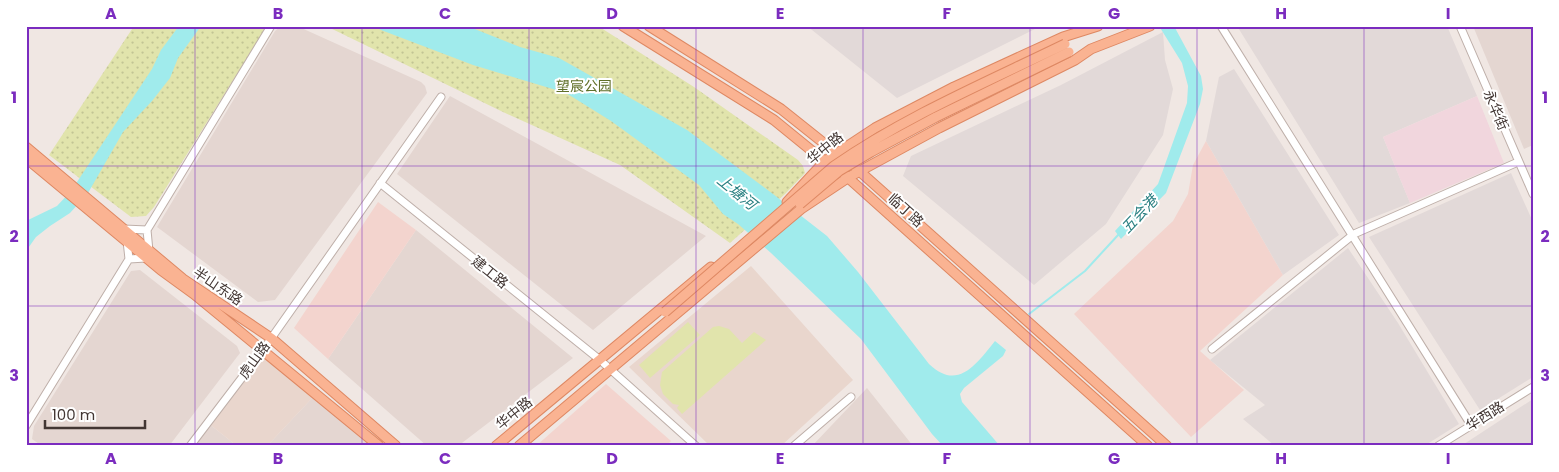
<svg xmlns="http://www.w3.org/2000/svg" width="1559" height="472" viewBox="0 0 1559 472" font-family="Poppins,'Noto Sans SC',sans-serif">
  <style>
    .residential { fill: #e4d6d1 }
    .commercial { fill: #f3d4ce }
    .industrial { fill: #e2d9d8 }
    .education { fill: #e9d6cd }
    .medical { fill: #f1d6dd }
    .grass { fill: url(#grass-dots) }
    .pitch { fill: #e1e4ac }
    .water { fill: #a0ebec }
    .lines { fill: none; stroke-linecap: round; stroke-linejoin: round }
    .stream { stroke: #a0ebec; stroke-width: 2 }
    .minor-casing { stroke: #beafa9; stroke-width: 9 }
    .major-casing { stroke: #de8863; stroke-width: 11 }
    .minor { stroke: #fff; stroke-width: 7 }
    .major { stroke: #fab392; stroke-width: 9 }
    .major-bridge-casing { stroke: #de8863; stroke-width: 11; stroke-linecap: butt }
    .major-bridge { stroke: #fab392; stroke-width: 9 }
    .grid { fill: none; stroke: #7b2cbf; stroke-width: 1; stroke-opacity: 0.55 }
    .labels { text-anchor: middle; dominant-baseline: central; stroke-width: 4; stroke-linejoin: round; paint-order: stroke }
    .park-label { font-size: 14px; fill: #61702a; stroke: #fff }
    .street-label { font-size: 14px; fill: #423633; stroke: #fff }
    .water-label { font-size: 15px; font-style: italic; fill: #2a8082; stroke: #fff }
    .neatline { fill: none; stroke: #7b2cbf; stroke-width: 2 }
    .grid-label { font-size: 16px; text-anchor: middle; font-weight: bold; fill: #7b2cbf }
  </style>
  <defs>
    <pattern id="grass-dots" width="8" height="8" patternUnits="userSpaceOnUse" patternTransform="scale(1.25)"><rect width="8" height="8" fill="#e1e4ac"/><path d="M2 2h.1M6 6h.1" fill="none" stroke="#c2c494" stroke-width="1.8" stroke-linecap="round"/></pattern>
  </defs>
  <rect width="100%" height="100%" fill="#f0e7e3"/>
  <path class="residential" d="M 281,26 L 297,26 L 421,82 L 425,86 L 427,93 L 275,300 L 258,302 L 157,227 L 275,31 Z
    M 1473,26 L 1533,26 L 1533,145 L 1524,149 Z
    M 450,96 L 706,236 L 593,330 L 397,174 Z
    M 416,230 L 573,358 L 458,446 L 427,446 L 328,359 Z
    M 140,270 L 237,346 L 240,353 L 169,446 L 42,446 L 32,439 L 34,426 L 131,271 Z
    M 867,388 L 913,446 L 812,446 Z
    M 316,394 L 379,446 L 267,446 Z
    M 208,423 L 237,446 L 190,446 Z"/>
  <path class="commercial" d="M 1206,141 L 1283,275 L 1200,351 L 1244,390 L 1191,437 L 1074,314 L 1173,221 L 1188,194 L 1193,165 Z
    M 378,202 L 416,230 L 328,359 L 294,328 Z
    M 606,384 L 671,441 L 666,446 L 536,446 Z"/>
  <path class="industrial" d="M 807,26 L 1041,26 L 897,98 Z
    M 1237,26 L 1447,26 L 1477,96 L 1383,137 L 1410,203 L 1359,223 Z
    M 1163,32 L 1165,60 L 1173,89 L 1163,135 L 1106,224 L 1034,285 L 903,176 L 911,156 L 1061,85 Z
    M 1234,69 L 1339,235 L 1283,275 L 1206,141 L 1219,77 Z
    M 1511,173 L 1533,222 L 1533,377 L 1480,410 L 1369,237 Z
    M 1348,248 L 1398,323 L 1459,424 L 1424,446 L 1275,446 L 1243,419 L 1265,405 L 1210,360 Z
    M 1533,399 L 1533,446 L 1461,446 Z"/>
  <path class="education" d="M 751,266 L 853,380 L 781,446 L 710,446 L 629,367 Z
    M 263,350 L 316,394 L 267,446 L 237,446 L 208,423 Z"/>
  <path class="medical" d="M 1477,96 L 1504,163 L 1410,203 L 1383,137 Z"/>
  <path class="grass" d="M 134,26 L 267,26 L 154,207 L 146,216 L 131,217 L 49,155 Z
    M 326,26 L 598,26 L 694,87 L 798,160 L 803,166 L 805,173 L 785,194 L 730,243 L 620,165 L 503,112 Z"/>
  <path class="pitch" d="M 688,322 L 700,335 L 650,378 L 639,365 Z
    M 719,326 L 729,329 L 742,343 L 754,332 L 766,340 L 682,414 L 677,408 L 679,405 L 673,404 L 663,394 L 660,385 L 662,372 L 713,327 Z"/>
  <path class="water" d="M 179,26 L 201,26 L 178,58 L 170,78 L 152,101 L 123,132 L 88,193 L 70,213 L 50,226 L 36,237 L 26,251 L 26,221 L 57,206 L 71,191 L 152,69 L 161,50 Z
    M 374,26 L 467,26 L 520,47 L 559,58 L 687,130 L 773,194 L 827,236 L 858,272 L 929,364 C 958,392 977,363 995,341 L 1006,350 L 1003,356 L 964,388 L 960,394 L 962,402 L 1000,446 L 943,446 L 932,434 L 861,339 L 771,253 L 738,224 L 723,214 L 699,185 L 611,121 L 566,93 L 473,65 L 381,30 Z
    M 1159,26 L 1174,26 L 1201,76 L 1203,89 L 1200,104 L 1166,193 L 1121,239 L 1115,231 L 1158,184 L 1187,103 L 1188,86 L 1182,63 Z"/>
  <g class="lines">
    <path class="stream" d="M 1029,314 L 1085,271 L 1119,234"/>
    <defs>
      <path id="minor" d="M 1221,26 L 1471,425
        M 1460,26 L 1533,194
        M 380,183 L 600,360 L 696,446
        M 124,229 L 147,230
        M 149,251 L 147,230 L 271,26
        M 129,259 L 146,258
        M 1212,349 L 1354,234 L 1518,162
        M 26,426 L 129,259 L 127,241
        M 190,446 L 263,350 L 441,97
        M 794,446 L 851,397
        M 1438,446 L 1533,387"/>
      <path id="major" d="M 623,26 L 774,120 L 828,164
        M 649,26 L 781,109 L 840,156
        M 26,147 L 183,279 L 271,338 L 396,446
        M 26,158 L 161,270 L 194,294 L 379,446
        M 856,168 L 1167,446
        M 845,175 L 1148,446
        M 787,202 L 825,161 L 875,128 L 954,87 L 1063,37 L 1098,26
        M 496,446 L 711,267
        M 519,446 L 801,209 L 849,177 L 939,128 L 1075,60 L 1091,49 L 1150,26"/>
    </defs>
    <use href="#minor" class="minor-casing"/>
    <use href="#major" class="major-casing"/>
    <use href="#minor" class="minor"/>
    <use href="#major" class="major"/>
    <defs>
      <path id="major-bridge" d="M 800,204 L 839,171 L 871,152 L 936,117 L 1069,52
        M 665,312 L 834,166 C 906,116 987,82 1065,44"/>
    </defs>
    <use href="#major-bridge" class="major-bridge-casing"/>
    <use href="#major-bridge" class="major-bridge"/>
  </g>
  <path class="grid" d="M 195,26 L 195,446M 362,26 L 362,446M 529,26 L 529,446M 696,26 L 696,446M 863,26 L 863,446M 1030,26 L 1030,446M 1197,26 L 1197,446M 1364,26 L 1364,446M 26,166 L 1533,166M 26,306 L 1533,306"/>
  <g class="labels">
    <g class="park-label">
      <text x="584" y="86">望宸公园</text>
    </g>
    <g class="street-label">
      <text transform="translate(1496 110) rotate(67)">永华街</text>
      <text transform="translate(825 148) rotate(-39)">华中路</text>
      <text transform="translate(906 210) rotate(42)">临丁路</text>
      <text transform="translate(490 272) rotate(39)">建工路</text>
      <text transform="translate(218 286) rotate(34)">半山东路</text>
      <text transform="translate(254 360) rotate(-54)">虎山路</text>
      <text transform="translate(514 413) rotate(-39)">华中路</text>
      <text transform="translate(1485 416) rotate(-32)">华西路</text>
    </g>
    <g class="water-label">
      <text transform="translate(737 192) rotate(39)">上塘河</text>
      <text transform="translate(1139 214) rotate(-47)">五会港</text>
    </g>
  </g>
  <rect width="1559" height="472" fill="none" stroke="#ffffff" stroke-width="55"/>
  <path d="M45 420v8h100v-8" fill="none" stroke="#423633" stroke-width="2.5"/>
  <text x="52" y="420" font-size="15" fill="#423633" stroke="#ffffff" stroke-width="4" paint-order="stroke">100 m</text>
  <rect x="28" y="28" width="1504" height="416" class="neatline"/>
  <g class="grid-label">
    <text x="111" y="19">A</text>
    <text x="278" y="19">B</text>
    <text x="445" y="19">C</text>
    <text x="612" y="19">D</text>
    <text x="780" y="19">E</text>
    <text x="947" y="19">F</text>
    <text x="1114" y="19">G</text>
    <text x="1281" y="19">H</text>
    <text x="1448" y="19">I</text>
    <text x="14" y="103">1</text>
    <text x="1545" y="103">1</text>
    <text x="14" y="242">2</text>
    <text x="1545" y="242">2</text>
    <text x="14" y="381">3</text>
    <text x="1545" y="381">3</text>
    <text x="111" y="464">A</text>
    <text x="278" y="464">B</text>
    <text x="445" y="464">C</text>
    <text x="612" y="464">D</text>
    <text x="780" y="464">E</text>
    <text x="947" y="464">F</text>
    <text x="1114" y="464">G</text>
    <text x="1281" y="464">H</text>
    <text x="1448" y="464">I</text>
  </g>
</svg>
